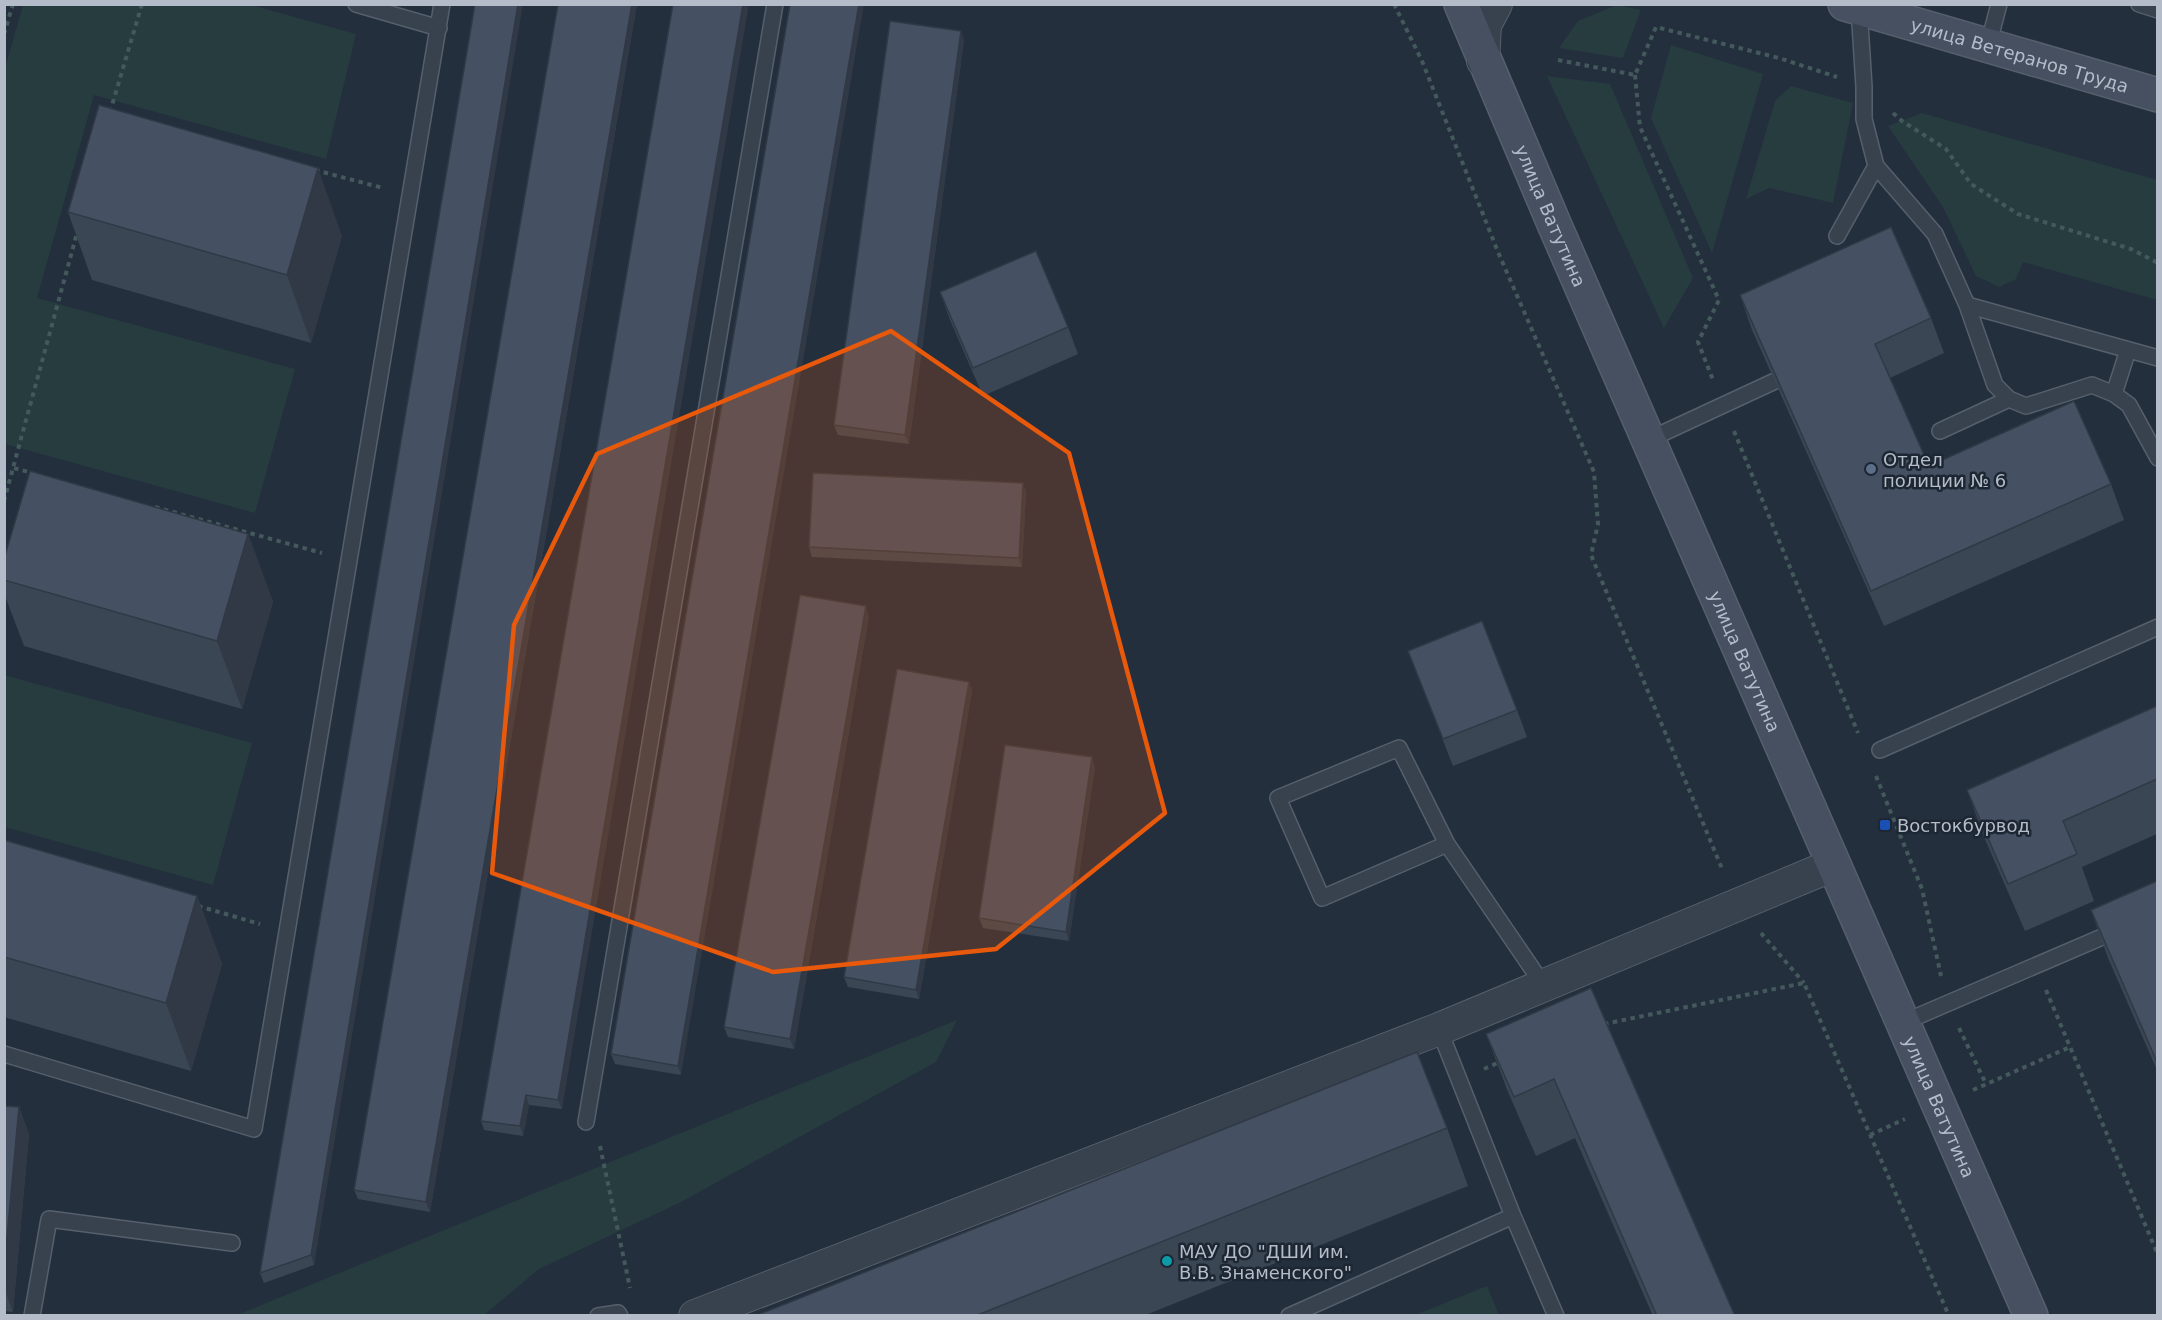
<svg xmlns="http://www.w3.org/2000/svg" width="2162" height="1320" viewBox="0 0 2162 1320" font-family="'DejaVu Sans',sans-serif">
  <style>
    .green { fill: #263c3f }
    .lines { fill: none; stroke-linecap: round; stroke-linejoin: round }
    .service-casing { stroke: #565f6c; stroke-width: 18 }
    .minor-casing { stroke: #565f6c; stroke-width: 34 }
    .secondary-casing { stroke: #565f6c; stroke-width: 36 }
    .path { stroke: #44595c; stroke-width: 4; stroke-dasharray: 4.5 4.5; stroke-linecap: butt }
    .service { stroke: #38414e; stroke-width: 15 }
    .minor { stroke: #38414e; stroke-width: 32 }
    .secondary { stroke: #465061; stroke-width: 33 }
    .wall { fill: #3b4654 }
    .shaded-wall { fill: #303945 }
    .building { fill: #455162; stroke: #303945; stroke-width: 1.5 }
    .marked { fill: #e8590c; fill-opacity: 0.2; stroke: #e8590c; stroke-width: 4.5; stroke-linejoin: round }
    .service-dot { fill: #5c6f8a; stroke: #1d2633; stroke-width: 2 }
    .transit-dot { fill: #1a4fb4; stroke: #1d2633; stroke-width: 2 }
    .culture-dot { fill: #0f9aa8; stroke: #1d2633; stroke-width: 2 }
    .labels { text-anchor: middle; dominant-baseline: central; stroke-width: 5; stroke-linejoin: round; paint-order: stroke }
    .street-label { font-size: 18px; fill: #b4bcc9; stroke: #1d2633 }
    .poi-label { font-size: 18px; fill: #b4bcc9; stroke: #1d2633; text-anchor: start }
  </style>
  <rect width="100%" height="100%" fill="#242f3e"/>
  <path class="green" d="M 23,5 L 251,5 L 356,34 L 326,159 L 94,95 L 37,298 L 295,369 L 255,513 L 5,444 L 4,72 Z
    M 1617,5 L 1641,10 L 1623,58 L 1559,48 L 1578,21 Z
    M 1671,45 L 1763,74 L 1712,253 L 1651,118 Z
    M 1547,76 L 1610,84 L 1693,278 L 1664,328 Z
    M 1791,86 L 1853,103 L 1833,203 L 1769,188 L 1746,199 L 1775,101 Z
    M 1922,113 L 2157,180 L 2157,300 L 2023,262 L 2016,279 L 1999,287 L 1976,276 L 1943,207 L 1888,126 Z
    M 4,675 L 252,743 L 213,885 L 5,827 Z
    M 957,1020 L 936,1062 L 679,1203 L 539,1269 L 484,1315 L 237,1315 Z
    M 1487,1286 L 1499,1315 L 1415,1315 Z"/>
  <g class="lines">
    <defs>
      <path id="service" d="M 356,4 L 439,28
        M 2139,4 L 2158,10
        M 1859,8 L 1864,87 L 1864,119 L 1876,166 L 1935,234 L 1967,305 L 1995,385 L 2009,399 L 2026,406 L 2092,385 L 2114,394 L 2129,405 L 2158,458
        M 1988,46 L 1999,4
        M 1837,236 L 1876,166
        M 1967,305 L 2158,358
        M 2114,394 L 2128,350
        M 1940,431 L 2009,399
        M 1648,440 L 1775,381
        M 1880,750 L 2158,627
        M 1447,844 L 1322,898 L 1278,798 L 1399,748 L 1447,844 L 1544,986
        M 1902,1023 L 2158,913
        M 4,1054 L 254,1129 L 442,4
        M 586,1122 L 775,4
        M 1513,1216 L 1556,1316
        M 32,1316 L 49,1219 L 232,1243
        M 598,1316 L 618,1313 L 620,1316
        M 1289,1316 L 1513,1216 L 1439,1029"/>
      <path id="minor" d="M 1483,61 L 1485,25 L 1496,4
        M 695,1316 L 1439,1029 L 1833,865"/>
      <g id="secondary">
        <path id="s1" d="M 1461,4 L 1555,226 L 2031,1316"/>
        <path id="s2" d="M 1845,4 L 2158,95"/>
      </g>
    </defs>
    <use href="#service" class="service-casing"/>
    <use href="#minor" class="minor-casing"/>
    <use href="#secondary" class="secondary-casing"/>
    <path class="path" d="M 1394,4 L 1422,61 L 1498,252 L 1594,472 L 1598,524 L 1591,555 L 1723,871
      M 4,34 L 13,4
      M 1558,60 L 1635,75 L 1656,27 L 1779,58 L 1837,77
      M 1635,75 L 1640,127 L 1719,300 L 1698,342 L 1713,380
      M 110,112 L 142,4
      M 1893,113 L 1902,121 L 1946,149 L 1971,184 L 2018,214 L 2131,249 L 2158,263
      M 315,170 L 383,188
      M 1734,431 L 1858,733
      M 14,468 L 32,473
      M 4,501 L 77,233
      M 155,507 L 322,553
      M 1876,776 L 1922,889 L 1941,976
      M 198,906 L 260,924
      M 1761,933 L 1804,983
      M 2046,990 L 2158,1255
      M 1604,1024 L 1804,983 L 1949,1316
      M 1959,1028 L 1986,1084
      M 1484,1069 L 1502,1061
      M 1973,1090 L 2070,1047
      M 1870,1135 L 1905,1119
      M 600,1146 L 630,1288"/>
    <use href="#service" class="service"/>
    <use href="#minor" class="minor"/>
    <use href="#secondary" class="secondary"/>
  </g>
  <path class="wall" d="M 475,4 L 314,1265 L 264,1283 L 260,1273 Z
    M 558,4 L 637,4 L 430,1212 L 358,1199 L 354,1190 Z
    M 673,4 L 562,1109 L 529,1105 L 523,1136 L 484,1130 L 481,1121 Z
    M 790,4 L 681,1075 L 615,1064 L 611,1054 Z
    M 964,40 L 909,444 L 838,435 L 834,425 Z
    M 68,212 L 342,236 L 311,343 L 92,280 Z
    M 940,292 L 1068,327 L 1078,354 L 983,396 L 950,320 Z
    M 1740,295 L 1931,318 L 1944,353 L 1890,378 L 1929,466 L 2111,484 L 2124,520 L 1884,626 L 1752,330 Z
    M 1023,483 L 1026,493 L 1022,567 L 812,557 L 809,547 Z
    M 248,534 L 273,602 L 242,709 L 24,646 L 4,593 L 4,559 Z
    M 869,616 L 794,1049 L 728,1037 L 724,1027 Z
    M 1408,651 L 1517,710 L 1527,737 L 1453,766 Z
    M 969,682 L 972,691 L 919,999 L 848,987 L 844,977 Z
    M 2157,706 L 2157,834 L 2082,867 L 2094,901 L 2025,931 L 1984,837 L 1967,790 Z
    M 1095,767 L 1069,941 L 983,928 L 979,918 Z
    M 4,840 L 197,896 L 222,964 L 191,1071 L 4,1017 Z
    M 2157,881 L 2157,1070 L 2108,958 L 2091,910 Z
    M 1591,988 L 1735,1316 L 1653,1316 L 1575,1138 L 1536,1156 L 1508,1092 L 1486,1034 Z
    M 4,1106 L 19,1107 L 29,1134 L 13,1312 L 4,1311 Z
    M 1447,1128 L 1468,1186 L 1143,1316 L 755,1316 Z"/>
  <path class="shaded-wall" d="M 518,4 L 523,4 L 314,1265 L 311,1255 Z
    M 632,4 L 637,4 L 430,1212 L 426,1202 Z
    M 743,4 L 749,4 L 562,1109 L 558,1100 Z
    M 859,4 L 864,4 L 681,1075 L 678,1066 Z
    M 961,31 L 964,40 L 909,444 L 905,435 Z
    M 318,168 L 342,236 L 311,343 L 287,275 Z
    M 1023,483 L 1026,493 L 1022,567 L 1019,558 Z
    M 248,534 L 273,602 L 242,709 L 217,641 Z
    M 866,606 L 869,616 L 794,1049 L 790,1039 Z
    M 969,682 L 972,691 L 919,999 L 916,990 Z
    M 1092,757 L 1095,767 L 1069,941 L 1066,932 Z
    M 197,896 L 222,964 L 191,1071 L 166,1003 Z
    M 526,1095 L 529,1105 L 523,1136 L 520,1126 Z
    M 19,1107 L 29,1134 L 13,1312 L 4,1288 L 4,1270 Z"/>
  <path class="building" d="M 475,4 L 518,4 L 311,1255 L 260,1273 Z
    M 558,4 L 632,4 L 426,1202 L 354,1190 Z
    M 673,4 L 743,4 L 558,1100 L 526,1095 L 520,1126 L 481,1121 Z
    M 790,4 L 859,4 L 678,1066 L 611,1054 Z
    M 890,21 L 961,31 L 905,435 L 834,425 Z
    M 99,105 L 318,168 L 287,275 L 68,212 Z
    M 1891,227 L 1931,318 L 1875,344 L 1929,466 L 2074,401 L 2111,484 L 1871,591 L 1740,295 Z
    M 1036,251 L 1068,327 L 973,368 L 940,292 Z
    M 30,471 L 248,534 L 217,641 L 4,580 L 4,559 Z
    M 813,473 L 1023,483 L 1019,558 L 809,547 Z
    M 800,595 L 866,606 L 790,1039 L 724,1027 Z
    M 1482,621 L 1517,710 L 1443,739 L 1408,651 Z
    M 897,669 L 969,682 L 916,990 L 844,977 Z
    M 2157,706 L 2157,779 L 2063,821 L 2077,854 L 2008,884 L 1967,790 Z
    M 1005,745 L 1092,757 L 1066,932 L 979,918 Z
    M 4,840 L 197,896 L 166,1003 L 4,957 Z
    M 2157,881 L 2157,1062 L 2091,910 Z
    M 1591,988 L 1735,1316 L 1657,1316 L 1554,1079 L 1514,1097 L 1486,1034 Z
    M 1417,1052 L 1447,1128 L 975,1316 L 755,1316 Z
    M 4,1106 L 19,1107 L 4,1270 Z"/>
  <path class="marked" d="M 891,331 L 1069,453 L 1165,813 L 996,949 L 773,972 L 492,873 L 514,625 L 597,454 Z"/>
  <circle class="service-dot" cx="1871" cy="469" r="6"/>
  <rect class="transit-dot" x="1879" y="819" width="12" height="12" rx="3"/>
  <circle class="culture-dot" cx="1167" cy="1261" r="6"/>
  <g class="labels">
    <g class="street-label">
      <text stroke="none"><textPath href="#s2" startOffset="182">улица Ветеранов Труда</textPath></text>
      <text stroke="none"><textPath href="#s1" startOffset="230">улица Ватутина</textPath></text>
      <text stroke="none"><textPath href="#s1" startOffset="716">улица Ватутина</textPath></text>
      <text stroke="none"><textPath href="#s1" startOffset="1202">улица Ватутина</textPath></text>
    </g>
    <g class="poi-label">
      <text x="1883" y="459">Отдел<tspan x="1883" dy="21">полиции № 6</tspan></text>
      <text x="1897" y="825">Востокбурвод</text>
      <text x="1179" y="1251">МАУ ДО "ДШИ им.<tspan x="1179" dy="21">В.В. Знаменского"</tspan></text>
    </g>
  </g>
  <rect width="2162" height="1320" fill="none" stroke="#b4bcc9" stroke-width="12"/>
</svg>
